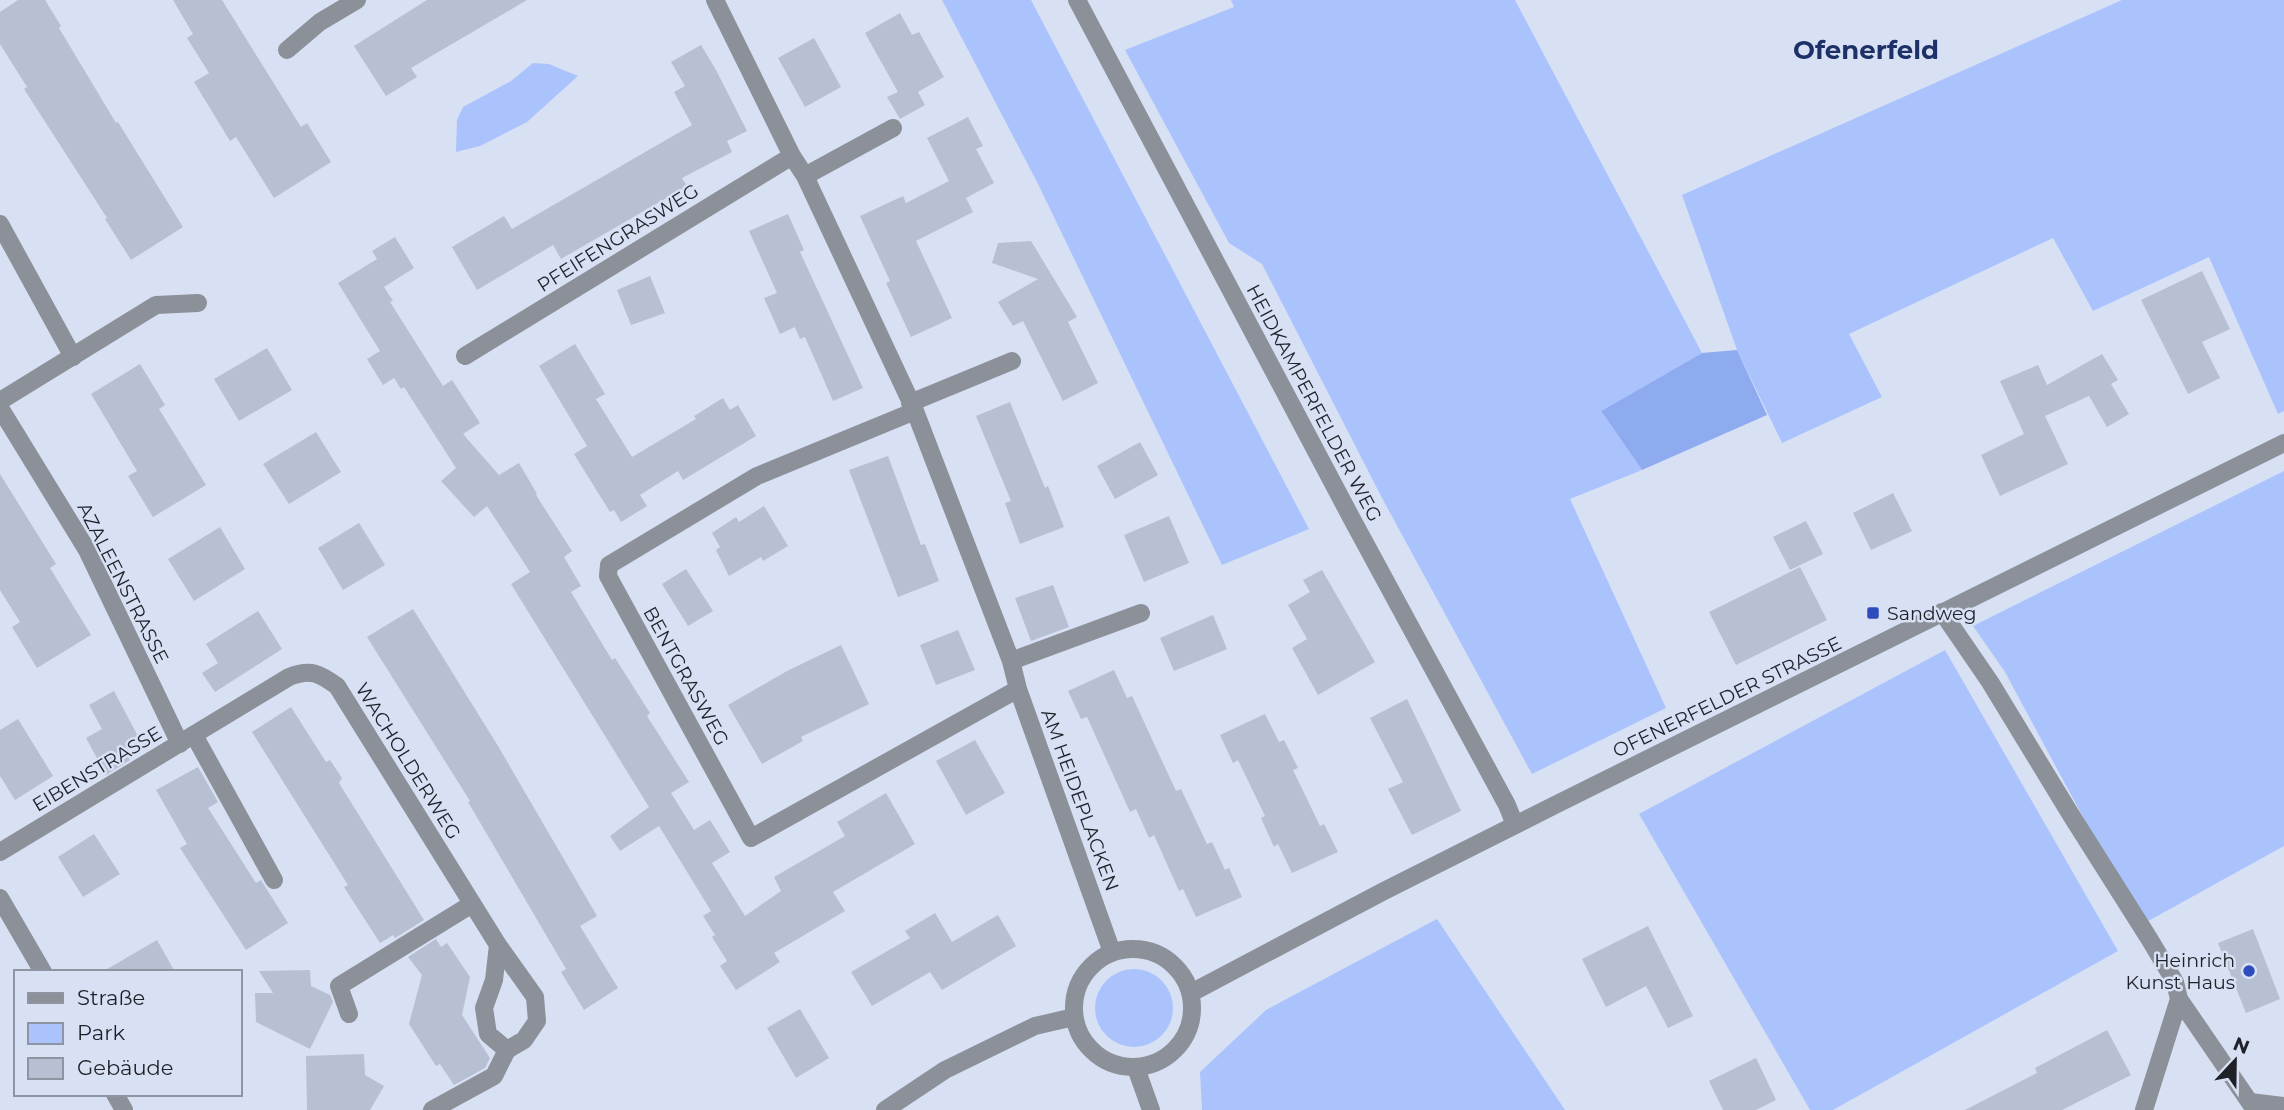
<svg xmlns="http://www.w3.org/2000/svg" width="2284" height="1110" viewBox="0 0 2284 1110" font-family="Montserrat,sans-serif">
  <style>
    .green { fill: #abc3fd }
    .forest { fill: #8fabf0 }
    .building { fill: #b7bfd3 }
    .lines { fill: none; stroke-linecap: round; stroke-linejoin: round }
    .service { stroke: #8c9098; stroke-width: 18 }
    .minor { stroke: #8c9098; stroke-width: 18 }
    .tertiary { stroke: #8c9098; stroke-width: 18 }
    .poi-dot { fill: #2d4dbd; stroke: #d8e0f4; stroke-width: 2.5 }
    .labels { text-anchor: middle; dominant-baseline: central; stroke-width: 5; stroke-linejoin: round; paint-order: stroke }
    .street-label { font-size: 19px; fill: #1e2128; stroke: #d8e0f4 }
    .poi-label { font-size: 19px; fill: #1e2128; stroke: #d8e0f4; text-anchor: start }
    .district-label { font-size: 26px; font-weight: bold; fill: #1d3067; stroke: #d8e0f4 }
  </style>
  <rect width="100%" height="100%" fill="#d8e0f4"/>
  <path class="green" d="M 942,0 L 1031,0 L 1309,529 L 1222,565 L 1038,184 Z
    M 1231,0 L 1515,0 L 1702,353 L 1601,411 L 1642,470 L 1570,499 L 1666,708 L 1532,774 L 1382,498 L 1262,264 L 1229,243 L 1125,50 L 1234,7 Z
    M 2122,0 L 2284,0 L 2284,411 L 2278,414 L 2209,257 L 2093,311 L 2053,238 L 1849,334 L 1882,397 L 1782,443 L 1737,350 L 1682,195 Z
    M 533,63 L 549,64 L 578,76 L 527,122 L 480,146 L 456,152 L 457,120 L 463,107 L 511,81 Z
    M 2284,471 L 2284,846 L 2141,925 L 2005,672 L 1973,626 Z
    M 1945,650 L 2118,951 L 1833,1110 L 1810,1110 L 1639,814 Z
    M 1437,919 L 1565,1110 L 1202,1110 L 1200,1072 L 1266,1010 Z
    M1095 1008a39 39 0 1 1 78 0a39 39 0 1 1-78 0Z"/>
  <path class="forest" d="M 1737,350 L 1767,415 L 1642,470 L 1601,411 L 1702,353 Z"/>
  <path class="building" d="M 18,0 L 45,0 L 61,26 L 59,28 L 116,123 L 118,122 L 183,227 L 131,260 L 105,219 L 107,218 L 24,89 L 27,87 L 0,44 L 0,12 Z
    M 173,0 L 222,0 L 301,127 L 307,123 L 331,162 L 274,198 L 236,137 L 230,141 L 194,82 L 209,73 L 187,38 L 193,34 Z
    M 427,0 L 527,0 L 411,68 L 417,77 L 386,96 L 354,46 Z
    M 900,13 L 912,35 L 919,32 L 944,77 L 918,92 L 925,105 L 900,119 L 887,97 L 898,92 L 865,33 Z
    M 814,38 L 841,87 L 805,107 L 778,58 Z
    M 701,45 L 716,70 L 747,131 L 727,141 L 732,152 L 682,178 L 687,186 L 561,259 L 553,245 L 477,290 L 452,247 L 504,216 L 512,229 L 692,125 L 674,92 L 685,86 L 671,62 Z
    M 968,117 L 983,146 L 976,149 L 994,183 L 966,198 L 973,212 L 916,241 L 952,318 L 911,337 L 886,283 L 890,281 L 860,216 L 903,196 L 906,203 L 949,181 L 927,138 Z
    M 788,214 L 804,250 L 800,252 L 863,388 L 833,401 L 805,337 L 800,339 L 795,327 L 780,334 L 764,298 L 777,293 L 749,231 Z
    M 395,237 L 414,268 L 384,287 L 393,301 L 390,302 L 443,386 L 452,380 L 480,423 L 463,434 L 499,475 L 519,463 L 537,494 L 536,495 L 572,551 L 564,557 L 581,586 L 571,592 L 612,660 L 615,658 L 650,713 L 647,716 L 689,782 L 671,793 L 694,830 L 710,820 L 730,852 L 712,863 L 745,916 L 781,891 L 774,877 L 845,836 L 837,822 L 886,793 L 915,844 L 833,892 L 845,911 L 774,953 L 780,962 L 736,990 L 720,966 L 727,961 L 712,937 L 715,935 L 703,916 L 711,911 L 659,826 L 620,851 L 610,836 L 649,807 L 511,584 L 530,572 L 487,506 L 474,517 L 441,481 L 456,468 L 404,387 L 401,389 L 394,378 L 383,385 L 367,359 L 380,351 L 338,283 L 377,259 L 372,251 Z
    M 1031,241 L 1077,317 L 1068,322 L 1098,383 L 1063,401 L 1023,321 L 1013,326 L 998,302 L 1038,279 L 992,263 L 998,243 Z
    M 2202,271 L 2230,329 L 2202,342 L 2220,378 L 2188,394 L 2141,300 Z
    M 650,276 L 665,313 L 631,325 L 617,290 Z
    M 575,344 L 605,394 L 596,399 L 632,457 L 696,419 L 694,416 L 723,398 L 730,410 L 738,405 L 756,436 L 683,480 L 678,471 L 640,495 L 647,506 L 621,522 L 614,510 L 610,512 L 574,454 L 587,446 L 539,366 Z
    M 267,348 L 292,390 L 239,421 L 214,379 Z
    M 2102,354 L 2118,380 L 2111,384 L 2129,414 L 2107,427 L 2089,396 L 2045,416 L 2068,464 L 2000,496 L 1981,455 L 2024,434 L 2000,381 L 2038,365 L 2047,385 Z
    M 140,364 L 165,405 L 159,409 L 206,485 L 153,517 L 128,476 L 137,471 L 91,394 Z
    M 1010,402 L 1045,488 L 1048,486 L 1064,527 L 1020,544 L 1005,503 L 1011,501 L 976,416 Z
    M 316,432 L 341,472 L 289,504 L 263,464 Z
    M 1140,442 L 1158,475 L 1115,499 L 1097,466 Z
    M 888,456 L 921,545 L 925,544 L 939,581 L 898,597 L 849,470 Z
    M 0,474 L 56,564 L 50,568 L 91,635 L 37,668 L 12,627 L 20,622 L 0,590 Z
    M 1893,493 L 1912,531 L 1871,550 L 1853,513 Z
    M 764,506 L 788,546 L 763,561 L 761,557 L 729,576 L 716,550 L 720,547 L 712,533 L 736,517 L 739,522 Z
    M 1169,516 L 1189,563 L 1144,582 L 1124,535 Z
    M 1806,521 L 1823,554 L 1790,570 L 1773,537 Z
    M 359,523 L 385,565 L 343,590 L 318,548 Z
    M 220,527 L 245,569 L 194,601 L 168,559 Z
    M 1800,567 L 1827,620 L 1736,665 L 1709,612 Z
    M 686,569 L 713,611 L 688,626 L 662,584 Z
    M 1322,570 L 1375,662 L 1318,695 L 1292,648 L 1307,639 L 1288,605 L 1310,592 L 1303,580 Z
    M 1053,585 L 1069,627 L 1031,641 L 1015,598 Z
    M 413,609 L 498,746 L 597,916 L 580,926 L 618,988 L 584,1010 L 561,972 L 566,969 L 468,802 L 470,801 L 367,637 Z
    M 258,611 L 282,649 L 215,692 L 202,673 L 218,663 L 206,644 Z
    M 1213,615 L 1227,649 L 1174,671 L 1160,638 Z
    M 958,630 L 975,670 L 936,685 L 920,645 Z
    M 841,645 L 869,704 L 801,737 L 803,741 L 762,764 L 728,705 L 787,671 Z
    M 1114,670 L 1127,698 L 1132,696 L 1176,791 L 1181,789 L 1207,844 L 1212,842 L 1225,870 L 1229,868 L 1242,897 L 1196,917 L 1183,889 L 1179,891 L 1154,835 L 1149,838 L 1136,809 L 1130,812 L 1087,717 L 1081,719 L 1068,691 Z
    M 114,691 L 141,742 L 125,751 L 130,760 L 106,775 L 86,738 L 102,729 L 89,705 Z
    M 1407,699 L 1461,811 L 1412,835 L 1388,789 L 1403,782 L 1370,718 Z
    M 291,707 L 326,762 L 330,760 L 342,778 L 339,783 L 424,920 L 395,938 L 393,935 L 380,943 L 344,887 L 348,885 L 252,732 Z
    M 1265,714 L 1279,742 L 1284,740 L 1298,768 L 1293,770 L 1320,826 L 1324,824 L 1338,852 L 1292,873 L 1278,844 L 1274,847 L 1261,818 L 1265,816 L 1238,760 L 1233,763 L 1220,735 Z
    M 18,719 L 53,776 L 15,800 L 0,776 L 0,730 Z
    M 975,740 L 1005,793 L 966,815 L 936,761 Z
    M 198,767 L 218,802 L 208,808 L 256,883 L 261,880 L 288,923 L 246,950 L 180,848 L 187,844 L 156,790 Z
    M 94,834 L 120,874 L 83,897 L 58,857 Z
    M 935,913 L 952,942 L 998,915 L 1016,946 L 942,990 L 930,972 L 872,1006 L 851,972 L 910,938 L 905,931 Z
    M 1648,926 L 1693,1016 L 1668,1028 L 1646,986 L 1606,1007 L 1582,959 Z
    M 2253,929 L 2280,999 L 2246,1013 L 2218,943 Z
    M 436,939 L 441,947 L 447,943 L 470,977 L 462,1015 L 490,1058 L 485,1068 L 454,1085 L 440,1064 L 436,1066 L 409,1024 L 422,975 L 408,957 Z
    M 157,940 L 175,972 L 102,972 Z
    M 310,970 L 311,986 L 330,995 L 333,1002 L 310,1049 L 256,1022 L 255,993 L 273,993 L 259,971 Z
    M 800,1009 L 829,1058 L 796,1078 L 767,1028 Z
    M 2107,1030 L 2131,1075 L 2062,1110 L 1965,1110 L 2037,1073 L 2035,1068 Z
    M 364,1054 L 365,1075 L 384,1086 L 370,1110 L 307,1110 L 306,1056 Z
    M 1756,1058 L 1776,1100 L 1756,1110 L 1723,1110 L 1709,1081 Z"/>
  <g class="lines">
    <path class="service" d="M 194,735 L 274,880
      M 432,1110 L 494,1076 L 507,1050"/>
    <path class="minor" d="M 715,0 L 792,156 L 805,176 L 915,411 L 1011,661 L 1018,689 L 1112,952
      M 1077,0 L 1353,521 L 1507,805 L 1515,825
      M 287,50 L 320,22 L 357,0
      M 805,176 L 893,128
      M 0,224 L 73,357
      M 465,356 L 792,156
      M 0,401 L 156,305 L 198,303
      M 910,403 L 1012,361
      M 0,408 L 87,550 L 180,744
      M 915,411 L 757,476 L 609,565 L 608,576 L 751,838 L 1018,689
      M 1942,612 L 1990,682 L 2071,815 L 2150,940 L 2175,982 L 2179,999 L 2255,1110
      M 1011,661 L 1141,613
      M 0,852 L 289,677 C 311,668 320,674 337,686 L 498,945 L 494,980 L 484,1008 L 488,1034 L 507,1050 L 524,1040 L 537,1021 L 535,997 L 498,945
      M 0,898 L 43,972
      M 349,1014 L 339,986 L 472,904
      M 1136,1068 L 1151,1110
      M 115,1094 L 124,1110
      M 2250,1102 L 2284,1106
      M 2144,1110 L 2179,999"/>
    <path class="tertiary" d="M1074 1008a59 59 0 1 1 118 0a59 59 0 1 1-118 0Z
      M 1191,993 L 1384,891 L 1555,805 L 2284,443
      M 885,1110 L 945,1070 L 1035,1026 L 1074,1017"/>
  </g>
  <g class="poi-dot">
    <rect x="1866" y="606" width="14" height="14" rx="3.5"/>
    <circle cx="2249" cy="971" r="7"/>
  </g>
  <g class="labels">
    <g class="street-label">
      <text transform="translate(618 238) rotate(-32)">PFEIFENGRASWEG</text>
      <text transform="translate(1314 403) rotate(62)">HEIDKAMPERFELDER WEG</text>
      <text transform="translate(123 583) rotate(63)">AZALEENSTRASSE</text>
      <text transform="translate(686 676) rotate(61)">BENTGRASWEG</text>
      <text transform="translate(1727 697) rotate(-26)">OFENERFELDER STRASSE</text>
      <text transform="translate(408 761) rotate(58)">WACHOLDERWEG</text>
      <text transform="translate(97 769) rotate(-31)">EIBENSTRASSE</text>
      <text transform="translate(1080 800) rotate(70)">AM HEIDEPLACKEN</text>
    </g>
    <g class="poi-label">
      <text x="1887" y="613">Sandweg</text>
      <text x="2235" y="960" text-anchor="end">Heinrich<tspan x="2235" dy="22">Kunst Haus</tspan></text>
    </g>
    <g class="district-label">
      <text x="1866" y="50">Ofenerfeld</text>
    </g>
  </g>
  <rect x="14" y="970" width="228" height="126" fill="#d8e0f4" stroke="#8e94a2" stroke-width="2"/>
  <rect x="28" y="993" width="35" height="10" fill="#8c9098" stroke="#8e94a2" stroke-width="2"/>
  <text x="77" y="1005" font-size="21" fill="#1e2128">Straße</text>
  <rect x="28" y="1023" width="35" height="21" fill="#abc3fd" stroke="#8e94a2" stroke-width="2"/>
  <text x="77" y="1040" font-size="21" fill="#1e2128">Park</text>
  <rect x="28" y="1058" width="35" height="21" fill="#b7bfd3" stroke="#8e94a2" stroke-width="2"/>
  <text x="77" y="1075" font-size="21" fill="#1e2128">Gebäude</text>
  <g transform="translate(2235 1061) rotate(22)" stroke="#d8e0f4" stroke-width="5" paint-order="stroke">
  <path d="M0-5L12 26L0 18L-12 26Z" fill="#1e2128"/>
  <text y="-10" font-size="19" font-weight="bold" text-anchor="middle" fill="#1e2128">N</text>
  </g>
</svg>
